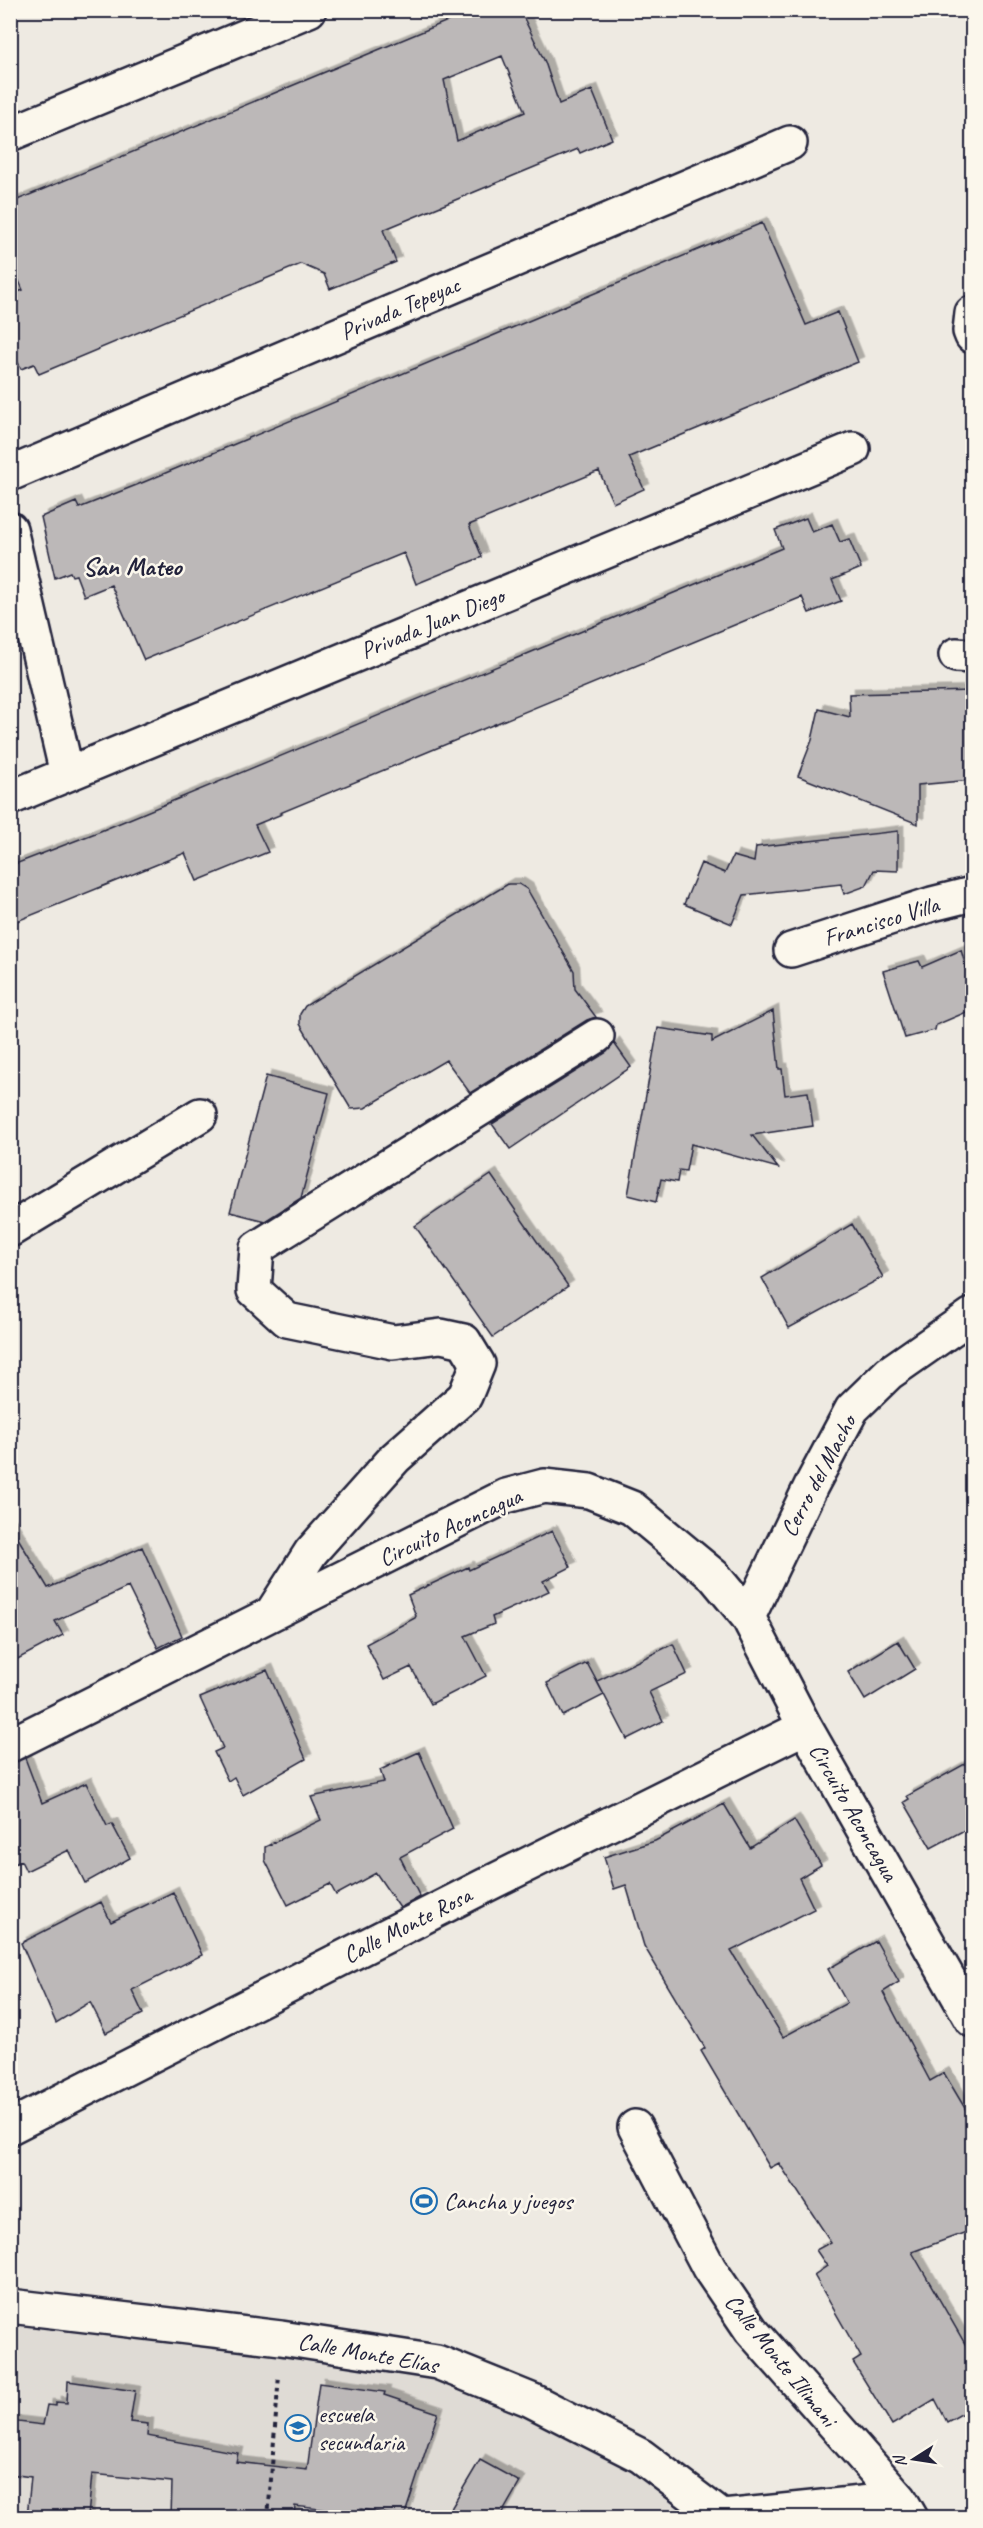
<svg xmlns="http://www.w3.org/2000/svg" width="983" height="2528" viewBox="0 0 983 2528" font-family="Caveat,sans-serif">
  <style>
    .built { fill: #dfdbd5 }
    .building { fill: #bcb8b8; stroke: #22223b; stroke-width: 1.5; fill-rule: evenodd; filter: url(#shadow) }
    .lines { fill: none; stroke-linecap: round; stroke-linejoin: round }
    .minor-casing { stroke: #22223b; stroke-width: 38 }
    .path { stroke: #22223b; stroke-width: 4; stroke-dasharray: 4.5 4.5; stroke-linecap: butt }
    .minor { stroke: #fbf7ec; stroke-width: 33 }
    .labels { text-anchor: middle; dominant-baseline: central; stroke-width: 5; stroke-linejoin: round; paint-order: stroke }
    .street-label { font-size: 24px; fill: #22223b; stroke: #fbf7ec }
    .poi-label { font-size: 24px; fill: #22223b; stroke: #fbf7ec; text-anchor: start }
    .neighbourhood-label { font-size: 26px; font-weight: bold; fill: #22223b; stroke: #fbf7ec }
  </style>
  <defs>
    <filter id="shadow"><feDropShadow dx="5.5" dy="-5.5" stdDeviation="0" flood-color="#0004"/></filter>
  </defs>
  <rect width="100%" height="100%" fill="#eeeae2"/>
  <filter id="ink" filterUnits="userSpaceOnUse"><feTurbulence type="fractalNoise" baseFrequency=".0167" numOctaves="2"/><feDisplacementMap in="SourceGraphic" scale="12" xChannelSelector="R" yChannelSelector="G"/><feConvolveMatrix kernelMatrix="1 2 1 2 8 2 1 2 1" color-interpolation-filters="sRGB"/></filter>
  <g filter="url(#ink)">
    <path class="built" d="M 11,2306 L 437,2362 L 723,2518 L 11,2518 Z"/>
    <path class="building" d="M 474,10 L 520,10 L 545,62 L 559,104 L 592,90 L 612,139 L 580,153 L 578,149 L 383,230 L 396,262 L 330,289 L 324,274 L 301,264 L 39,374 L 34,364 L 21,369 L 10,345 L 10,295 L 23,290 L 10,261 L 10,203 ZM 502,56 L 525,112 L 457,141 L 444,80 Z
      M 762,223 L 806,325 L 838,312 L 858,362 L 629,457 L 644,489 L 613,503 L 599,471 L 469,525 L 482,557 L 416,584 L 404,553 L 144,660 L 111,585 L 84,596 L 76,575 L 72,576 L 70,572 L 55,578 L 41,517 L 76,502 L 79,508 L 144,482 Z
      M 806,518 L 812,532 L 832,524 L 840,542 L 849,539 L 861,568 L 832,580 L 841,601 L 809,613 L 802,597 L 280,813 L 282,814 L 255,825 L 268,852 L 197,881 L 185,853 L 10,924 L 10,866 L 98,832 L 782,548 L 775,530 Z
      M 972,691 L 972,780 L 918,785 L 918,824 L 798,776 L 812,740 L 819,709 L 850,717 L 849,694 Z
      M 898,831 L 898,871 L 874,870 L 866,886 L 844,894 L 841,884 L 744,895 L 732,924 L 684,904 L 701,863 L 725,873 L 733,856 L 754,862 L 756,847 Z
      M 508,884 L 519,884 L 527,889 L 574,971 L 575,989 L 596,1017 L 587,1020 L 470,1093 L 446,1060 L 365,1108 L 351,1109 L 300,1024 L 300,1014 L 305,1006 Z
      M 961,950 L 972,989 L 972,995 L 968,996 L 969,1011 L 936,1025 L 935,1030 L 905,1038 L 883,971 L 919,961 L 922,967 Z
      M 773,1011 L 779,1069 L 782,1069 L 785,1095 L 808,1092 L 813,1126 L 752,1135 L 778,1168 L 691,1144 L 686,1171 L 679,1170 L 677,1182 L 661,1179 L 656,1202 L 628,1195 L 658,1028 L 712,1036 L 712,1042 Z
      M 614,1043 L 631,1067 L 510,1149 L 492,1124 L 607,1052 Z
      M 266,1076 L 329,1093 L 301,1198 L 265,1221 L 230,1212 Z
      M 491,1175 L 568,1286 L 493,1337 L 415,1226 Z
      M 852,1224 L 883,1277 L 789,1328 L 762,1278 Z
      M 10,1525 L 48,1588 L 142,1547 L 182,1636 L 158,1648 L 128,1587 L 55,1621 L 63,1635 L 10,1663 Z
      M 552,1531 L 571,1567 L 543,1581 L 549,1591 L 492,1617 L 494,1624 L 465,1636 L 486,1676 L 431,1704 L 411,1667 L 384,1680 L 366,1644 L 415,1618 L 416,1616 L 408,1595 L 468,1567 L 469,1570 Z
      M 898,1641 L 915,1669 L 865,1700 L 848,1672 Z
      M 673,1644 L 687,1674 L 649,1692 L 663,1721 L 627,1739 L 597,1681 Z
      M 587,1663 L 604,1695 L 563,1716 L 547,1683 Z
      M 267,1670 L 306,1759 L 243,1795 L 234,1777 L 228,1781 L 214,1752 L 223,1748 L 200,1698 Z
      M 419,1752 L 453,1829 L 400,1857 L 420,1897 L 400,1908 L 376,1873 L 336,1895 L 330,1884 L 288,1905 L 265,1860 L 265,1847 L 321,1820 L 311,1797 L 384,1782 L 380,1770 Z
      M 25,1758 L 42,1803 L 86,1783 L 107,1826 L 112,1824 L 130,1858 L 85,1883 L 69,1850 L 26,1871 L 21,1861 L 10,1866 L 10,1763 Z
      M 972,1760 L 972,1826 L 931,1848 L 904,1802 L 909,1799 L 907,1796 Z
      M 724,1804 L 750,1848 L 794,1820 L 821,1865 L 799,1878 L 814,1909 L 731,1951 L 783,2037 L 847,2003 L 828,1969 L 876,1941 L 899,1982 L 883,1992 L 930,2081 L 944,2073 L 972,2120 L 972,2230 L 912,2252 L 972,2356 L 972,2408 L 947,2422 L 935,2399 L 892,2425 L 853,2362 L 861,2357 L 814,2275 L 827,2266 L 816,2250 L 831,2242 L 779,2163 L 770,2168 L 701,2051 L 705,2048 L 644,1946 L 626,1885 L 614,1889 L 604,1857 L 655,1841 Z
      M 173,1892 L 202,1955 L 132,1990 L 143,2014 L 106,2033 L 90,2002 L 56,2023 L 21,1943 L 101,1902 L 111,1922 Z
      M 68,2381 L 135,2391 L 130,2422 L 148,2424 L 147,2436 L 238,2453 L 236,2462 L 307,2470 L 319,2383 L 385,2392 L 384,2395 L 438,2413 L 404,2517 L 361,2509 L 360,2514 L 295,2506 L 294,2517 L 171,2517 L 172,2482 L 92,2474 L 88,2517 L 27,2517 L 31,2477 L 10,2474 L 10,2421 L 43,2425 L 47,2405 L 56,2406 L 56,2402 L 67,2403 Z
      M 480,2460 L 520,2482 L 500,2517 L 446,2517 Z"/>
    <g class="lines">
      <defs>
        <path id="minor" d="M 10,134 L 309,10
          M 972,313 L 970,331 L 972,336
          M 10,474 L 790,143
          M 10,529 L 67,774
          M 956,655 L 972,656
          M 10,798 L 853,449
          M 791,950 L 932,904 L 972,894
          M 10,1230 L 200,1115
          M 272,1613 L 311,1552 L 395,1458 L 465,1396 L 478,1364 L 464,1341 L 441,1336 L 393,1342 L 287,1320 L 254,1290 L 257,1248 L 597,1036
          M 748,1617 L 811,1486 L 852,1409 L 889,1373 L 972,1315
          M 10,1745 L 506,1496 L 544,1486 L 589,1491 L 632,1508 L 714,1576 L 748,1617 L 805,1727 L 972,2020
          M 10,2127 L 484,1886 L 805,1727
          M 635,2127 L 709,2268 L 751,2330 L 900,2499 L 911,2518
          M 10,2306 L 281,2338 L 437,2362 L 531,2400 L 641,2456 L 723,2518
          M 723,2517 L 900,2499"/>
      </defs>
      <use href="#minor" class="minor-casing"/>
      <path class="path" d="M 268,2518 L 279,2375"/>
      <use href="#minor" class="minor"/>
    </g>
  </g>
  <defs>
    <symbol id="stadium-ring" viewBox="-11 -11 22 22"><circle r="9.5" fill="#fbf7ec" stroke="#1f6fb2" stroke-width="1.5"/><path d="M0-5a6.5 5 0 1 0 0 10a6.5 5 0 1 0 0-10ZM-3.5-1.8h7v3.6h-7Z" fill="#1f6fb2"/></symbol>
    <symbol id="school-ring" viewBox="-11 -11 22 22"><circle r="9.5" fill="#fbf7ec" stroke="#1f6fb2" stroke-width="1.5"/><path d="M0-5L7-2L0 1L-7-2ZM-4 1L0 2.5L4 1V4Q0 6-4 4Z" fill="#1f6fb2"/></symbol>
  </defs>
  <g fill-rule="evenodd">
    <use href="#stadium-ring" x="409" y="2186" width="30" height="30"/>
    <use href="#school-ring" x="283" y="2413" width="30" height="30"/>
  </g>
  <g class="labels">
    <g class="street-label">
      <text transform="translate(400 308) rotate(-23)">Privada Tepeyac</text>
      <text transform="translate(432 623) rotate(-22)">Privada Juan Diego</text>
      <text transform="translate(881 921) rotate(-17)">Francisco Villa</text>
      <text transform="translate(818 1476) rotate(-62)">Cerro del Macho</text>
      <text transform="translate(450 1527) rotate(-25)">Circuito Aconcagua</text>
      <text transform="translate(854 1812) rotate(60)">Circuito Aconcagua</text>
      <text transform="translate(407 1925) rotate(-27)">Calle Monte Rosa</text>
      <text transform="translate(368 2353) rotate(10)">Calle Monte Elías</text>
      <text transform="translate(781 2360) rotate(51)">Calle Monte Illimani</text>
    </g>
    <g class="poi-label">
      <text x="444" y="2201">Cancha y juegos</text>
      <text x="318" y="2414">escuela<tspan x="318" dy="28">secundaria</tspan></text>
    </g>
    <g class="neighbourhood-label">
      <text x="132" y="566">San Mateo</text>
    </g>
  </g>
  <rect width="983" height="2528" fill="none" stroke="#fbf7ec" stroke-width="36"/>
  <rect x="18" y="18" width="947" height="2492" fill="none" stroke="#22223b" stroke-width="2" filter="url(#ink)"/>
  <g transform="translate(914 2459) rotate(258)" stroke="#fbf7ec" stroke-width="4.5" paint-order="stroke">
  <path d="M0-4.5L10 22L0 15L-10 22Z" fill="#22223b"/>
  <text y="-9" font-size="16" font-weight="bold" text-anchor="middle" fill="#22223b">N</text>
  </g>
</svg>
